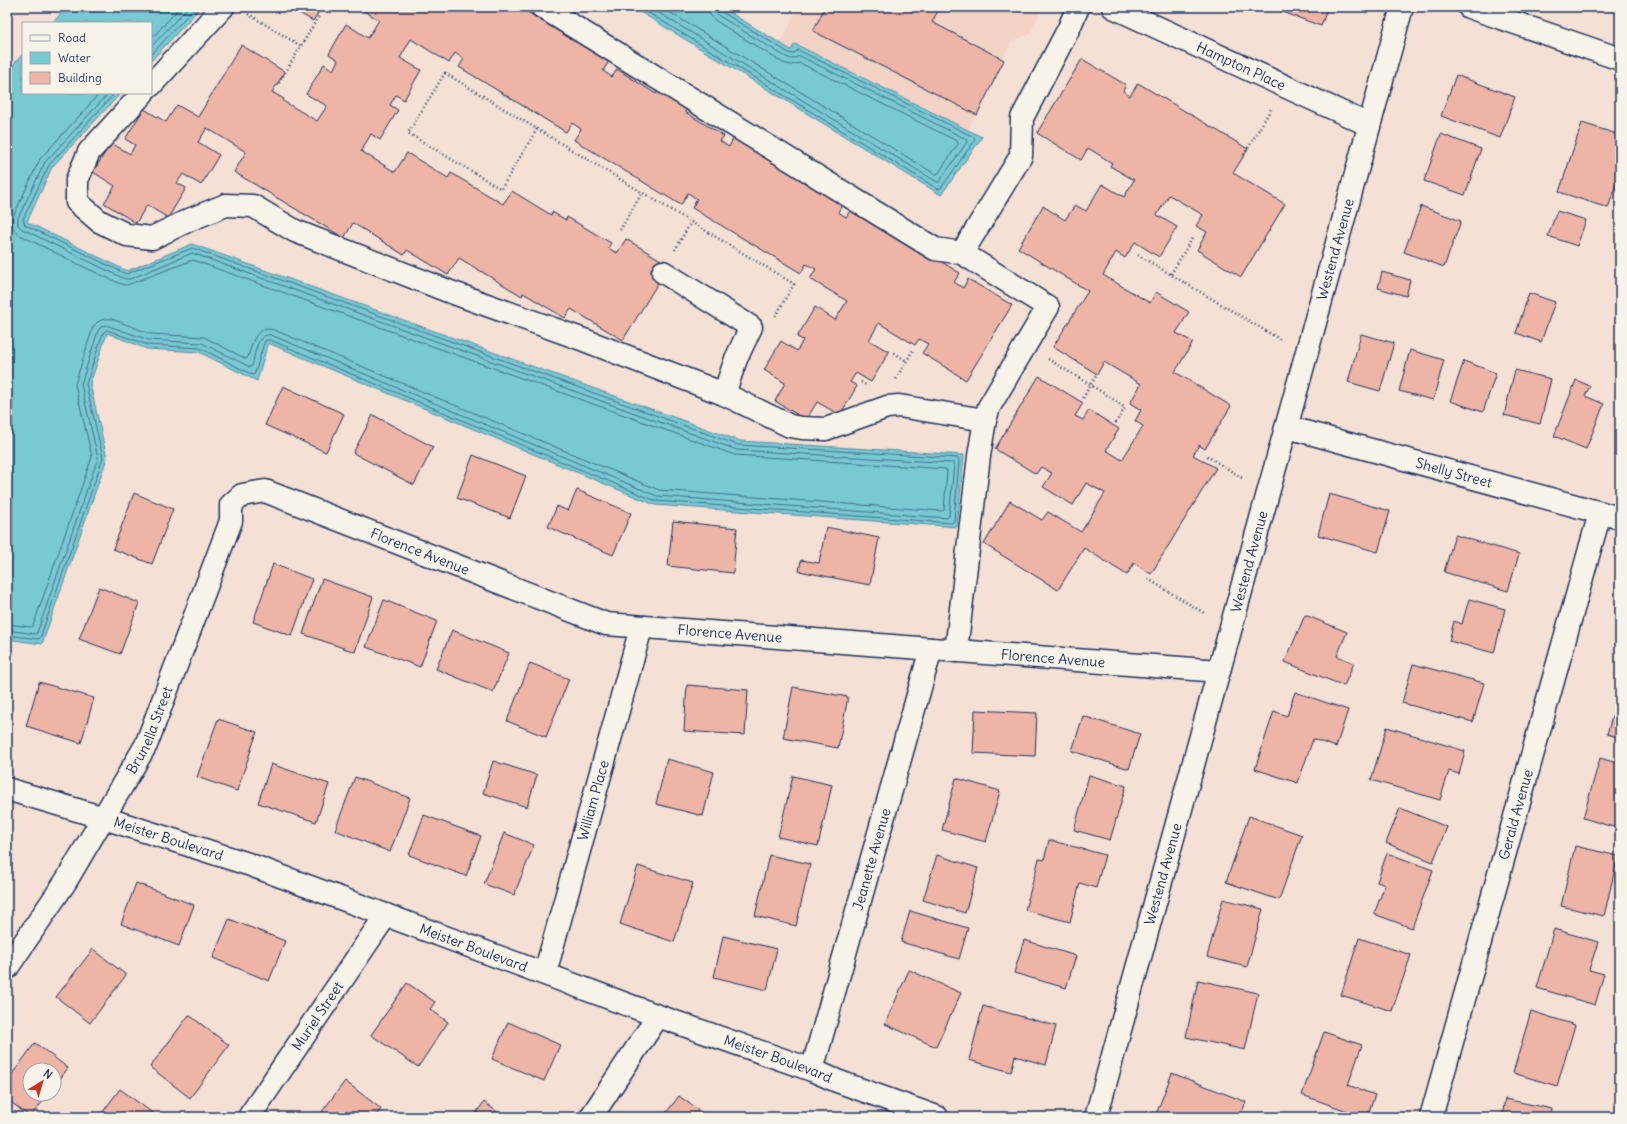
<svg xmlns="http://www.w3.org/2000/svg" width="1627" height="1124" viewBox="0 0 1627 1124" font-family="Delius,sans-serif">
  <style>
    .built { fill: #f2d3c6 }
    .water { fill: #78c9d2; stroke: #538ba4 }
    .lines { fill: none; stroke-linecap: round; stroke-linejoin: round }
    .shore { stroke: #406d8c; stroke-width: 1 }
    .building { fill: #eeb5a6; stroke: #1b2f5e }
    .minor-casing { stroke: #1b2f5e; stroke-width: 25 }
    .path { stroke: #1b2f5e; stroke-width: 2.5; stroke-dasharray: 1 3; stroke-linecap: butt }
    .minor { stroke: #f7f3e8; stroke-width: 22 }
    .labels { text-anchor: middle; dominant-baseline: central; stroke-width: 4; stroke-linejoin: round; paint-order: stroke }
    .street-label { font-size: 14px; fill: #1b2f5e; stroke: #f7f3e8 }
  </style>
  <rect width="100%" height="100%" fill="#f4e0d4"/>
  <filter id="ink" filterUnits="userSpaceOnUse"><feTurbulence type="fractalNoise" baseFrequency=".025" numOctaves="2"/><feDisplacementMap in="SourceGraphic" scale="8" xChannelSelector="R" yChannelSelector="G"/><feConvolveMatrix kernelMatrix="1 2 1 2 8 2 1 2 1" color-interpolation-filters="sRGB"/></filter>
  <g filter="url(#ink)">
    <path class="built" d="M 798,7 L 1043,7 L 1030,34 L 1011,42 L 968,130 L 982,137 L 795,44 L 792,50 L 781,43 Z"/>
    <path class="water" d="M 67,7 L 201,7 L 151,61 L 151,23 L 52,23 Z
      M 632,7 L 721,7 L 791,50 L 795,44 L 982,137 L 941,195 Z
      M 23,54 L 23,93 L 121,93 L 52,167 L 27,222 L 127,271 L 192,244 L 740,441 L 964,455 L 957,527 L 655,505 L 268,343 L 257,381 L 199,352 L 147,349 L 107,333 L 90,384 L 107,458 L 42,644 L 7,639 L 7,72 Z"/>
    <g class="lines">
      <path class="shore" d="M 639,7 L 938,189 L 941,188 L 975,140 L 974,137 L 798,50 L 793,54 L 789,53 L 722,12 L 720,7
        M 649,7 L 937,182 L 939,182 L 967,142 L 966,139 L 800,56 L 792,59 L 786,57 L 719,16 L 716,13 L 715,7
        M 661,7 L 935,174 L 938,174 L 958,144 L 957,141 L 800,63 L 791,65 L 783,63 L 716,21 L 710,15 L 709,7
        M 151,39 L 180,7
        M 151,47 L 188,7
        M 151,55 L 195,7
        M 7,624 L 31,627 L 33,626 L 92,457 L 75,384 L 93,327 C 98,320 104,318 112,319 L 151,334 L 204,337 L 246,359 L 248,357 C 252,344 255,325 274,330 L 659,490 L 942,511 L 944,510 L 947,471 L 946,469 L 735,455 L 193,260 L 127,285 L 121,284 L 86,268 L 18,234 L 13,228 L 12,219 L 40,159 L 100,93
        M 7,630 L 35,634 L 37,633 L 98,458 L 81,384 L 98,331 L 101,327 L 106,325 L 149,340 L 202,343 L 250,367 L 252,366 C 255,355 256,333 271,335 L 657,496 L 947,518 L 949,516 L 954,465 L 953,463 L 737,450 L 192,253 L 130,279 L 125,279 L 22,229 L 18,225 L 18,218 L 45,162 L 109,93
        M 7,635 L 38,639 L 40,638 L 103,458 L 86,384 L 103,333 L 107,330 L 148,345 L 200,348 L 253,375 L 255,373 L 264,343 L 266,340 L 270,340 L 656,501 L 952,523 L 954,521 L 959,461 L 958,458 L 738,445 L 192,248 L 126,274 L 25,225 L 23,219 L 49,165 L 115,93"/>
    </g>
    <path class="building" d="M 289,7 L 322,7 L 313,21 Z
      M 357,7 L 519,7 L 609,61 L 603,71 L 612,77 L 617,69 L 656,94 L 658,91 L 687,109 L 685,112 L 724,136 L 720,141 L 729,147 L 734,137 L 843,203 L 838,212 L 846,217 L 852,208 L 960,273 L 954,282 L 963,288 L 968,279 L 1012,305 L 966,380 L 922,353 L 928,344 L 919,339 L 915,345 L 879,323 L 869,340 L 889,352 L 871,382 L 856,373 L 850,382 L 857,386 L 840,415 L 817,402 L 806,420 L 775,401 L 785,383 L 764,370 L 781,341 L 797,351 L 803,340 L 797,337 L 815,307 L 835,320 L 847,301 L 810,279 L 816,269 L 806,264 L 801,273 L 692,208 L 697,199 L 688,193 L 681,205 L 574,140 L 581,129 L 572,123 L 566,132 L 459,67 L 464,59 L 455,53 L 449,63 L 411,39 L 400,58 L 421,70 L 404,100 L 396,95 L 390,105 L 398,110 L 380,140 L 371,134 L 361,151 L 395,172 L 407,153 L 448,178 L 451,173 L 503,204 L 512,191 L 551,215 L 552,212 L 566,220 L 567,217 L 611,243 L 608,248 L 617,253 L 626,239 L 669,265 L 623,340 L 571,309 L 565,318 L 523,293 L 522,296 L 459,258 L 448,275 L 407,250 L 404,255 L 353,223 L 344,238 L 234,172 L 246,152 L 207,128 L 198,142 L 219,155 L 201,185 L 183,174 L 177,183 L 186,188 L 168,218 L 147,205 L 136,223 L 104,203 L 115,186 L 93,172 L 111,143 L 130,154 L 135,145 L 125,139 L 144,109 L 166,122 L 177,105 L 198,117 L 241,45 L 285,72 L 272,92 L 284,99 L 283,101 L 317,121 L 327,106 L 306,94 L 324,64 L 333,70 L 338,60 L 329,54 L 346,24 L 368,38 L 379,20 Z
      M 825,7 L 940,7 L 932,22 L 1004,60 L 977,115 L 813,31 Z
      M 1281,7 L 1328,7 L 1321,26 L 1280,11 Z
      M 1082,59 L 1126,85 L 1123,91 L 1130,96 L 1138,83 L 1248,149 L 1233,173 L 1285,204 L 1241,277 L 1197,250 L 1207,232 L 1196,226 L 1203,215 L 1169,195 L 1157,215 L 1177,227 L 1159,257 L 1135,242 L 1125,258 L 1116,252 L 1103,275 L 1150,303 L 1156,292 L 1189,312 L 1176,333 L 1193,342 L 1175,372 L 1231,406 L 1205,449 L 1199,445 L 1193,455 L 1216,468 L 1151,574 L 1134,563 L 1127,575 L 1084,548 L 1058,590 L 984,544 L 1010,501 L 1042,520 L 1048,512 L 1081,532 L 1105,493 L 1086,483 L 1073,505 L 1043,487 L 1052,473 L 1041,467 L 1036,474 L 995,449 L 1039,376 L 1083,403 L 1075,416 L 1083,420 L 1089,410 L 1119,429 L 1106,450 L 1122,460 L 1143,426 L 1135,421 L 1141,410 L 1130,403 L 1141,384 L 1104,362 L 1097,374 L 1053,347 L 1088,291 L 1018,248 L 1043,206 L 1065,220 L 1075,205 L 1086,211 L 1102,184 L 1124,197 L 1134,180 L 1110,166 L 1112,163 L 1088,148 L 1081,160 L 1037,133 Z
      M 1456,75 L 1515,97 L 1500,138 L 1441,116 Z
      M 1582,123 L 1620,135 L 1620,173 L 1608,208 L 1559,192 Z
      M 1441,134 L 1481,149 L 1465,195 L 1424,181 Z
      M 1421,206 L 1461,221 L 1444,267 L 1404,252 Z
      M 1557,211 L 1586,220 L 1577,246 L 1548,236 Z
      M 1382,272 L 1410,280 L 1406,296 L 1378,288 Z
      M 1529,293 L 1555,302 L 1541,342 L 1516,333 Z
      M 1361,334 L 1394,343 L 1380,391 L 1348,382 Z
      M 1410,350 L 1444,360 L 1433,400 L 1399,391 Z
      M 1464,361 L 1496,373 L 1483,412 L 1450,401 Z
      M 1515,370 L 1551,379 L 1540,424 L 1504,415 Z
      M 1576,380 L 1590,386 L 1585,396 L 1604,404 L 1586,449 L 1554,436 Z
      M 283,386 L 344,414 L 326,452 L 265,425 Z
      M 373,415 L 433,447 L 414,485 L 353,453 Z
      M 473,455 L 526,476 L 510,518 L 457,498 Z
      M 577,490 L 631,513 L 613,555 L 548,527 L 557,506 L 568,511 Z
      M 134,493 L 173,509 L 152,564 L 113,549 Z
      M 1329,494 L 1390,511 L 1378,552 L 1318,535 Z
      M 673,521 L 737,528 L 733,573 L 668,566 Z
      M 826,527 L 879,538 L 870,585 L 799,571 L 801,560 L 819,563 Z
      M 1455,535 L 1519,554 L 1508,591 L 1444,572 Z
      M 273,564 L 312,579 L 292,636 L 253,622 Z
      M 322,579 L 373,597 L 355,652 L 303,634 Z
      M 99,587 L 139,603 L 120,654 L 79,639 Z
      M 1469,599 L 1505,609 L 1494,653 L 1449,641 L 1454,621 L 1462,624 Z
      M 384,600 L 437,621 L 420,667 L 366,647 Z
      M 1305,615 L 1347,632 L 1337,656 L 1354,663 L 1344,686 L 1285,662 Z
      M 452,630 L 509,653 L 493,692 L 436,669 Z
      M 530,663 L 569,679 L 546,737 L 507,721 Z
      M 1413,664 L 1484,683 L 1473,722 L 1402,703 Z
      M 39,682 L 94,698 L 81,743 L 26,726 Z
      M 687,685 L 748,690 L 745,735 L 684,731 Z
      M 793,687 L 848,697 L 838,748 L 783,738 Z
      M 1620,690 L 1620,738 L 1607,734 Z
      M 1295,692 L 1348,710 L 1336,747 L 1313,739 L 1298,783 L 1255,769 L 1274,711 L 1287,716 Z
      M 975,710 L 1037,713 L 1035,756 L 973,753 Z
      M 1083,716 L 1140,734 L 1129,769 L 1072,751 Z
      M 218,719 L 257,732 L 237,791 L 197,777 Z
      M 1387,727 L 1465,751 L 1459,774 L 1449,771 L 1440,800 L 1371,780 Z
      M 1600,758 L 1620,764 L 1620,829 L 1583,818 Z
      M 667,759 L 714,772 L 703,816 L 656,804 Z
      M 493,761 L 537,775 L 527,807 L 483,793 Z
      M 271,764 L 329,784 L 316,822 L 258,803 Z
      M 1089,775 L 1126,786 L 1110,840 L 1074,830 Z
      M 793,776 L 832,785 L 818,846 L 778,837 Z
      M 355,777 L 410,798 L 390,852 L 335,830 Z
      M 956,778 L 1000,791 L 986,842 L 942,830 Z
      M 1400,808 L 1447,827 L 1433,862 L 1386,843 Z
      M 424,815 L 481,836 L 466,876 L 409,855 Z
      M 1249,816 L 1302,835 L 1279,900 L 1226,882 Z
      M 504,833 L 534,845 L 514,895 L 484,884 Z
      M 1049,840 L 1105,855 L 1096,888 L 1080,883 L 1070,922 L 1025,910 L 1039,859 L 1044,860 Z
      M 1575,846 L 1618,856 L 1604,916 L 1561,906 Z
      M 1387,853 L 1433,870 L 1412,928 L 1374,914 L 1385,885 L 1377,882 Z
      M 769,855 L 810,864 L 796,926 L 755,916 Z
      M 937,855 L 978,868 L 965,913 L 923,900 Z
      M 638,866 L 693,883 L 674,942 L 620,924 Z
      M 136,883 L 194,905 L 179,946 L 121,924 Z
      M 1223,899 L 1263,909 L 1247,967 L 1207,957 Z
      M 910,911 L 968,928 L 959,959 L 901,942 Z
      M 229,919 L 285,941 L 269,981 L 213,958 Z
      M 1554,929 L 1598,942 L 1589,970 L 1604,974 L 1595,1005 L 1537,988 Z
      M 723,936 L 777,949 L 767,990 L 714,977 Z
      M 1359,938 L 1411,955 L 1392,1011 L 1341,995 Z
      M 1024,940 L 1076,956 L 1066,988 L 1014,973 Z
      M 93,949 L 126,975 L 90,1023 L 56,997 Z
      M 909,970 L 961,993 L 936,1047 L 885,1024 Z
      M 1198,980 L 1258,993 L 1245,1050 L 1186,1037 Z
      M 407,983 L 435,1002 L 430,1009 L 448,1022 L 418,1067 L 371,1035 Z
      M 983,1006 L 1056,1026 L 1046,1065 L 1015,1056 L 1011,1072 L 969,1060 Z
      M 1531,1011 L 1575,1025 L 1557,1086 L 1513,1073 Z
      M 189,1015 L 229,1045 L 190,1098 L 150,1067 Z
      M 508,1022 L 560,1045 L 544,1081 L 492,1059 Z
      M 1324,1032 L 1362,1045 L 1348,1085 L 1375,1095 L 1367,1117 L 1364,1117 L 1302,1095 Z
      M 35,1043 L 68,1068 L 54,1087 L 54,1070 L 30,1070 L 30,1094 L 49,1094 L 30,1117 L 7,1099 L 7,1081 Z
      M 1172,1073 L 1246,1102 L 1240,1117 L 1230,1117 L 1225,1115 L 1225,1117 L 1155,1117 Z
      M 345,1081 L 381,1109 L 375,1117 L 318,1117 Z
      M 120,1089 L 158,1117 L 99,1117 Z
      M 679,1096 L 708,1117 L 663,1117 Z
      M 1505,1099 L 1552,1109 L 1551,1117 L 1502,1117 Z
      M 484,1102 L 504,1117 L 473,1117 Z"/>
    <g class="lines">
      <defs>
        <g id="minor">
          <path d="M 542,7 L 935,249 L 962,253 L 1048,307 L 989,407 L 985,420 L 979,456 L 956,651"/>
          <path id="s1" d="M 1113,7 L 1369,125"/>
          <path d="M 1469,7 L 1620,59"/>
          <path d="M 151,85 L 223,7"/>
          <path d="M 143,93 L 89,152 L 77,180 L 77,202 L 99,221 L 127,235 L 152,238 L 189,220 L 226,205 L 253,206 L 295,231 L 448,291 L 584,340 L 724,394 L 790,426 L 802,428 L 826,429 L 887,407 L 899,406 L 985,420"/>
          <path d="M 962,253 L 1021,156 L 1022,118 L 1069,28 L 1078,7"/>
          <path d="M 663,272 L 751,327 L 736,359 L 724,394"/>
          <path id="s2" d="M 1287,427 L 1620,518"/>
          <path id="s3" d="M 7,789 L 104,818 L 248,864 L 658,1016 L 812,1070 L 837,1081 L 937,1117"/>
          <path id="s4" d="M 7,968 L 66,881 L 146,745 L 231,521 L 231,505 L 242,495 L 265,491 L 606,624 L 1219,671"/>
          <path id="s5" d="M 545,973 L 641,628"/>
          <path id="s6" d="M 812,1070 L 931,649"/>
          <path id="s7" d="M 249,1117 L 386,915"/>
          <path d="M 591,1117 L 658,1016"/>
          <path id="s8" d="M 1096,1117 L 1402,7"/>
          <path id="s9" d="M 1431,1117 L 1600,513"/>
        </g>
      </defs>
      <use href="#minor" class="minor-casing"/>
      <path class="path" d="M 248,14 L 301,46
        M 445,73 L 537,129 L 501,189 L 408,133 Z
        M 279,83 L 319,16
        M 537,129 L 794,284 L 775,317
        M 1244,155 L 1271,109
        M 620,230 L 642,193
        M 675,250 L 691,222
        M 1138,255 L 1281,340
        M 1171,274 L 1193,237
        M 894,353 L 907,361
        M 1048,359 L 1110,397 L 1125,408 L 1115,424
        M 896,379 L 913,350
        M 861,382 L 868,386
        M 1083,398 L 1099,371
        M 1207,456 L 1242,478
        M 1148,579 L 1204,613"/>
      <use href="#minor" class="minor"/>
    </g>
  </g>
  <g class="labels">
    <g class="street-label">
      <text stroke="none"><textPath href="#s1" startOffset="141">Hampton Place</textPath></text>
      <text stroke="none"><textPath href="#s8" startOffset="900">Westend Avenue</textPath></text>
      <text stroke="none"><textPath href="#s2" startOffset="173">Shelly Street</textPath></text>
      <text stroke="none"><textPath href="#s4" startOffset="723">Florence Avenue</textPath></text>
      <text stroke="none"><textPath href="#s8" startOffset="576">Westend Avenue</textPath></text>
      <text stroke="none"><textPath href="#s4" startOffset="1047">Florence Avenue</textPath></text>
      <text stroke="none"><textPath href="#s4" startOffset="1371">Florence Avenue</textPath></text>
      <text stroke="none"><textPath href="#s4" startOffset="278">Brunella Street</textPath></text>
      <text stroke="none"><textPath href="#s5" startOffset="179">William Place</textPath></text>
      <text stroke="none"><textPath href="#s9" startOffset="314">Gerald Avenue</textPath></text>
      <text stroke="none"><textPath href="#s3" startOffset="169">Meister Boulevard</textPath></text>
      <text stroke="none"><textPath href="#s6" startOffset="219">Jeanette Avenue</textPath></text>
      <text stroke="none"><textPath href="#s8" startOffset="252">Westend Avenue</textPath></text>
      <text stroke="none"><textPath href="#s3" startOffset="493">Meister Boulevard</textPath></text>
      <text stroke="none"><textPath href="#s7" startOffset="122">Muriel Street</textPath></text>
      <text stroke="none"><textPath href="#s3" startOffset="817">Meister Boulevard</textPath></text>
    </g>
  </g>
  <rect width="1627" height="1124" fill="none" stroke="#f7f3e8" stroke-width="24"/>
  <rect x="12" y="12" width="1603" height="1100" fill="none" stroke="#1b2f5e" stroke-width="1.5" filter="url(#ink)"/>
  <rect x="22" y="22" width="130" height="72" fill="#f7f3e8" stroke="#9fa5b1"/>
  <rect x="30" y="35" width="20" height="6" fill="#f7f3e8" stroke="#9fa5b1"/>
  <text x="58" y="42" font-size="12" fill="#1b2f5e">Road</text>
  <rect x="30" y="52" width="20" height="12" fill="#78c9d2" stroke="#9fa5b1"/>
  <text x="58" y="62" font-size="12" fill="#1b2f5e">Water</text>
  <rect x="30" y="72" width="20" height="12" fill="#eeb5a6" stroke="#9fa5b1"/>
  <text x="58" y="82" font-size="12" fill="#1b2f5e">Building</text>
  <g transform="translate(42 1082) rotate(37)"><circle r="19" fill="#f7f3e8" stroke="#9fa5b1"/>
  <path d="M0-3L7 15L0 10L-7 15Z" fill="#c8321e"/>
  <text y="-6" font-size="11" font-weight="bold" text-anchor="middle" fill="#1b2f5e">N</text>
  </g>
</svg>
